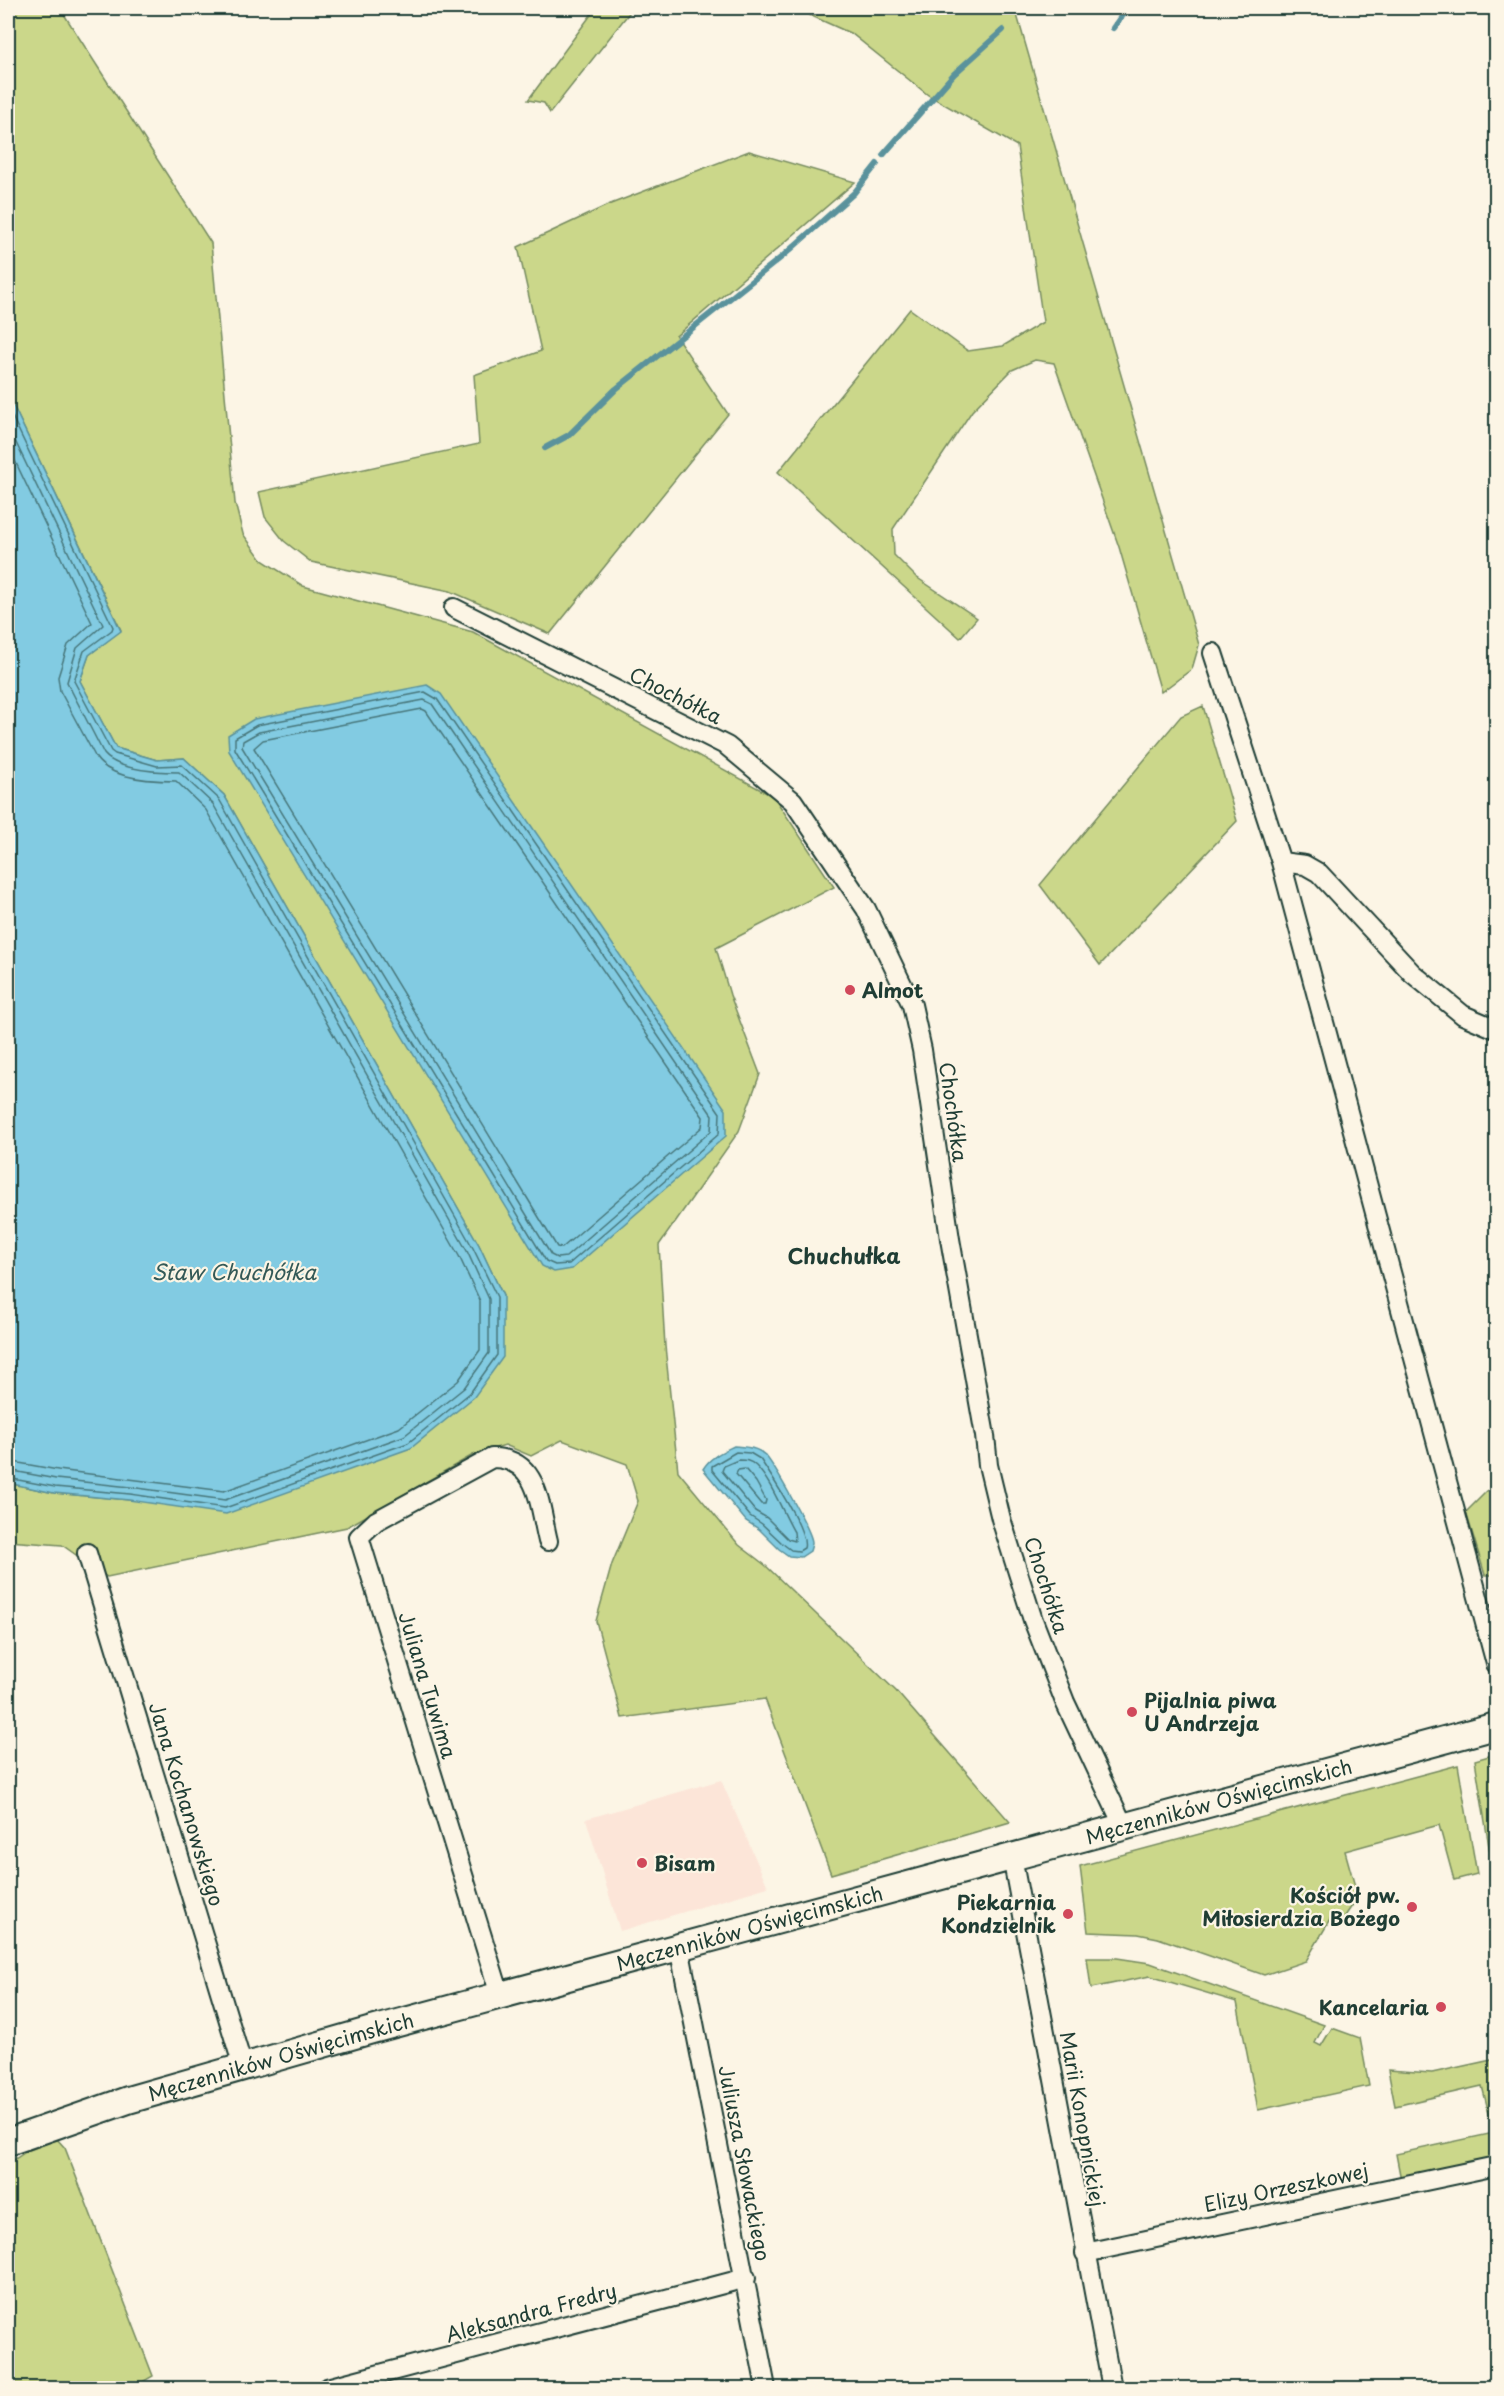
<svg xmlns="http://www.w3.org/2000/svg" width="1504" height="2396" viewBox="0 0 1504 2396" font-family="'Playpen Sans',sans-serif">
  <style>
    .built { fill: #fce5d8 }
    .green { fill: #cbd78a; stroke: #758a5f; stroke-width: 1.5 }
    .water { fill: #82cbe2; stroke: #5a929c; stroke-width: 1.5 }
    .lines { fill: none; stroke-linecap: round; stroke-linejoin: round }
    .shore { stroke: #47767a; stroke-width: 1.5 }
    .stream { stroke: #5a929c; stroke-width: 6 }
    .minor-casing { stroke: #1f3d34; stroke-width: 22 }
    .secondary-casing { stroke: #1f3d34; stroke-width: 30 }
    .minor { stroke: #fcf5e5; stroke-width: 18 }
    .secondary { stroke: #fcf5e5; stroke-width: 26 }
    .poi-dot { fill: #d1495b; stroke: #fcf5e5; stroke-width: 2 }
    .labels { text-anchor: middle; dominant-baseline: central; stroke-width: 4.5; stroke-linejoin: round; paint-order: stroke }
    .street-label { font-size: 20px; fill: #1f3d34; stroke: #fcf5e5 }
    .poi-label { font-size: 20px; font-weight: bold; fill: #1f3d34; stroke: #fcf5e5; text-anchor: start }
    .neighbourhood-label { font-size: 21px; font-weight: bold; fill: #1f3d34; stroke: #fcf5e5 }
    .water-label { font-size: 21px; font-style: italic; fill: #335957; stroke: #fcf5e5 }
  </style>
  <rect width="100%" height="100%" fill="#fcf5e5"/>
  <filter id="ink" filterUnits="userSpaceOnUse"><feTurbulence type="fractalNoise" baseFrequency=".0167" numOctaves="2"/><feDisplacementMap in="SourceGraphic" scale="12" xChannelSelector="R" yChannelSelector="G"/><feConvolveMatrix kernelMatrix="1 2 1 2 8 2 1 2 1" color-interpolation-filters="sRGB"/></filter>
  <g filter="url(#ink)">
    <path class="built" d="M 721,1780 L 768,1887 L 620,1931 L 586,1819 Z"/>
    <path class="green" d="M 8,8 L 60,8 L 211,243 L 235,503 L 243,534 L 262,560 L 303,586 L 473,632 L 774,797 L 834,887 L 716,948 L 730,995 L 760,1074 L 739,1131 L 659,1245 L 665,1346 L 678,1471 L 739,1545 L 765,1565 L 896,1691 L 1010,1822 L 831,1874 L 765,1699 L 622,1718 L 596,1621 L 612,1564 L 638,1501 L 627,1464 L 562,1440 L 531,1456 L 505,1445 L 473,1455 L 347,1527 L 107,1577 L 62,1545 L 8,1541 L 8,1483 L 54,1493 L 129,1500 L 503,1296 L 479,1245 L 224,795 L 184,758 L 157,760 L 116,748 L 80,681 L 89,655 L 121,630 L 8,395 Z
      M 596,8 L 633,8 L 550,113 L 544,103 L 528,100 Z
      M 794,8 L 1015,8 L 1199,645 L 1192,669 L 1161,692 L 1119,547 L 1054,363 L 1035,360 L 1012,370 L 972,411 L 893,529 L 894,555 L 916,577 L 977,618 L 960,638 L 778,472 L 910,309 L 968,351 L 1003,346 L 1043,322 L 1017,146 L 928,95 L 852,34 Z
      M 749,151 L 855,182 L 676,336 L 728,414 L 550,634 L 450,591 L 311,562 L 284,541 L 265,517 L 259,492 L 479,444 L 474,375 L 541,351 L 518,247 L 608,205 Z
      M 1203,706 L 1237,821 L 1100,965 L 1040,885 L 1181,716 Z
      M 1496,1482 L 1496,1575 L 1485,1575 L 1466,1512 Z
      M 1496,1754 L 1496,1890 L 1475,1760 Z
      M 1458,1765 L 1477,1874 L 1454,1880 L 1439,1825 L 1345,1851 L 1358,1897 L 1341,1922 L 1331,1918 L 1306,1961 L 1264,1975 L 1158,1938 L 1138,1934 L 1088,1932 L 1080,1866 Z
      M 1087,1958 L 1117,1958 L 1150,1963 L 1324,2025 L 1315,2043 L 1321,2046 L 1332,2028 L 1360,2038 L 1369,2086 L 1258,2110 L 1237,2002 L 1150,1976 L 1091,1988 Z
      M 1496,2059 L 1496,2159 L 1401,2180 L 1396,2154 L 1494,2133 L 1482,2086 L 1395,2106 L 1388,2070 L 1432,2073 Z
      M 57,2139 L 65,2148 L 153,2376 L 132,2388 L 8,2388 L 8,2164 L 27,2151 Z"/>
    <path class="water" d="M 8,395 L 121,631 L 89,655 L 80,681 L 116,748 L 157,760 L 184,758 L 224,795 L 479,1245 L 503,1296 L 503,1357 L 474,1397 L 411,1448 L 226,1514 L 129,1500 L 54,1493 L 8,1483 Z
      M 427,685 L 441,694 L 726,1110 L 726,1136 L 572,1269 L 554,1272 L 542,1266 L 229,751 L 228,735 L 254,719 Z
      M 734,1446 C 746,1447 756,1447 765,1455 C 774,1465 811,1530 812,1542 C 812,1545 811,1548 810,1551 L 801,1557 L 789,1556 L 779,1549 L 759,1529 L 746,1521 L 703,1469 C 710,1457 722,1452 734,1446 Z"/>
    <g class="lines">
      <path class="shore" d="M 8,408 L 113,627 L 112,630 L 84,651 L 74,681 L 111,751 L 115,754 L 157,766 L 182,765 L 219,799 L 473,1248 L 497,1297 L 497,1355 L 470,1393 L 408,1443 L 225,1508 L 130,1494 L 55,1487 L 8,1478
        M 8,426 L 103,625 L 77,648 L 67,682 L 104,754 C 118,771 160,772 179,772 L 213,804 L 467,1251 L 489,1299 L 489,1353 L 464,1388 L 404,1436 L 225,1500 L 130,1487 L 56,1479 L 8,1470
        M 8,446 L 92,623 L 68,645 L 58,677 L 60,691 L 96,758 C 110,779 154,781 176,781 L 206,810 L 459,1256 L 480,1301 L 480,1350 L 458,1381 L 399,1428 L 224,1491 L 58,1470 L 8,1461
        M 425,692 L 437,699 L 720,1113 L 719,1134 L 569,1264 L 555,1265 L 546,1261 L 235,749 L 235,738 L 257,725 Z
        M 424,700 L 432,704 L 712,1115 L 711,1131 L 566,1257 L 557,1258 L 551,1255 L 242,747 L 243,741 L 259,732 Z
        M 422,709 L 426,711 L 703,1117 L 702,1127 L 562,1248 L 557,1247 L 254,748 L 263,740 Z
        M 736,1452 L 750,1453 L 760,1459 C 770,1474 809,1533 804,1548 L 799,1551 L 791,1550 L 783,1544 L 762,1524 L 750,1516 L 712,1470 L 712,1466 Z
        M 738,1460 C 745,1460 750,1460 756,1466 C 771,1481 783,1513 794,1532 L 795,1541 L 788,1539 L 767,1518 L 755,1511 L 722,1471 L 724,1466 Z
        M 745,1469 L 756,1482 L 766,1500 L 765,1504 L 761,1504 L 736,1474 L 738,1470 Z"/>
      <path class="stream" d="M 1059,11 L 1060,8
        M 1113,28 L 1127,8
        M 883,155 L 954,74 L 1003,30
        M 545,448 L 569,435 L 616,389 L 783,256 L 854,193 L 877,164"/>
      <defs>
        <path id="minor" d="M 454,608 L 727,746 L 793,801 L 866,909 L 912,1005 L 922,1050 L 950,1239 L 985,1436 L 988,1465 L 1001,1519 L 1033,1620 L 1065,1702 L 1124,1827
          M 1213,653 L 1281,862 L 1496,1664
          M 1281,862 L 1305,865 L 1319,873 L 1412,973 L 1463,1015 L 1496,1029
          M 87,1553 L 243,2067
          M 1012,1857 L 1112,2388
          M 679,1947 L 766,2388
          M 500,1995 L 359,1537 L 376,1521 L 492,1458 C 539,1458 539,1505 548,1541
          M 1085,2253 L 1496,2166
          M 327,2388 L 746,2278"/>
        <g id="secondary">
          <path id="s1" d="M 8,2142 L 128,2100 L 372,2030 L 1496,1726"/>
        </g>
      </defs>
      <use href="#minor" class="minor-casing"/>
      <use href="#secondary" class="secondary-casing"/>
      <use href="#minor" class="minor"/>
      <use href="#secondary" class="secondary"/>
    </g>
  </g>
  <g class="poi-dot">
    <circle cx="850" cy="990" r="6"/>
    <circle cx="1132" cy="1712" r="6"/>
    <circle cx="642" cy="1863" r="6"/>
    <circle cx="1412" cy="1907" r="6"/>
    <circle cx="1068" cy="1914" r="6"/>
    <circle cx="1441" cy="2007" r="6"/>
  </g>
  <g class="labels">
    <g class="street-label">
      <text transform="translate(676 695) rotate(27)">Chochółka</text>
      <text transform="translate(954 1112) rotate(82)">Chochółka</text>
      <text transform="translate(1047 1585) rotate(72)">Chochółka</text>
      <text transform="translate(428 1685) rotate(73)">Juliana Tuwima</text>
      <text stroke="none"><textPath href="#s1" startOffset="1258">Męczenników Oświęcimskich</textPath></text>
      <text transform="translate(187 1804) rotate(73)">Jana Kochanowskiego</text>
      <text stroke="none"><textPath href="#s1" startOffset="772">Męczenników Oświęcimskich</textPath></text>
      <text stroke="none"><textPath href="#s1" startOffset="286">Męczenników Oświęcimskich</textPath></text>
      <text transform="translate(1083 2119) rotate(80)">Marii Konopnickiej</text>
      <text transform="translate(745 2163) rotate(79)">Juliusza Słowackiego</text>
      <text transform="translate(1286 2187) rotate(-12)">Elizy Orzeszkowej</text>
      <text transform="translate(531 2312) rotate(-15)">Aleksandra Fredry</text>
    </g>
    <g class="poi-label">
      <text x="862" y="990">Almot</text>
      <text x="1144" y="1700">Pijalnia piwa<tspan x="1144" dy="23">U Andrzeja</tspan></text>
      <text x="654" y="1863">Bisam</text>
      <text x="1400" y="1895" text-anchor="end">Kościół pw.<tspan x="1400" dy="23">Miłosierdzia Bożego</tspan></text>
      <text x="1056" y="1902" text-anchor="end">Piekarnia<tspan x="1056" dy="23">Kondzielnik</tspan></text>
      <text x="1429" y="2007" text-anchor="end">Kancelaria</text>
    </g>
    <g class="neighbourhood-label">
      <text x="844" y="1255">Chuchułka</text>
    </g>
    <g class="water-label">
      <text x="234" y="1271">Staw Chuchółka</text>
    </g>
  </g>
  <rect width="1504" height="2396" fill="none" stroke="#fcf5e5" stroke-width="30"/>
  <rect x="15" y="15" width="1474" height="2366" fill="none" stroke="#1f3d34" stroke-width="2" filter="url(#ink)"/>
</svg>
